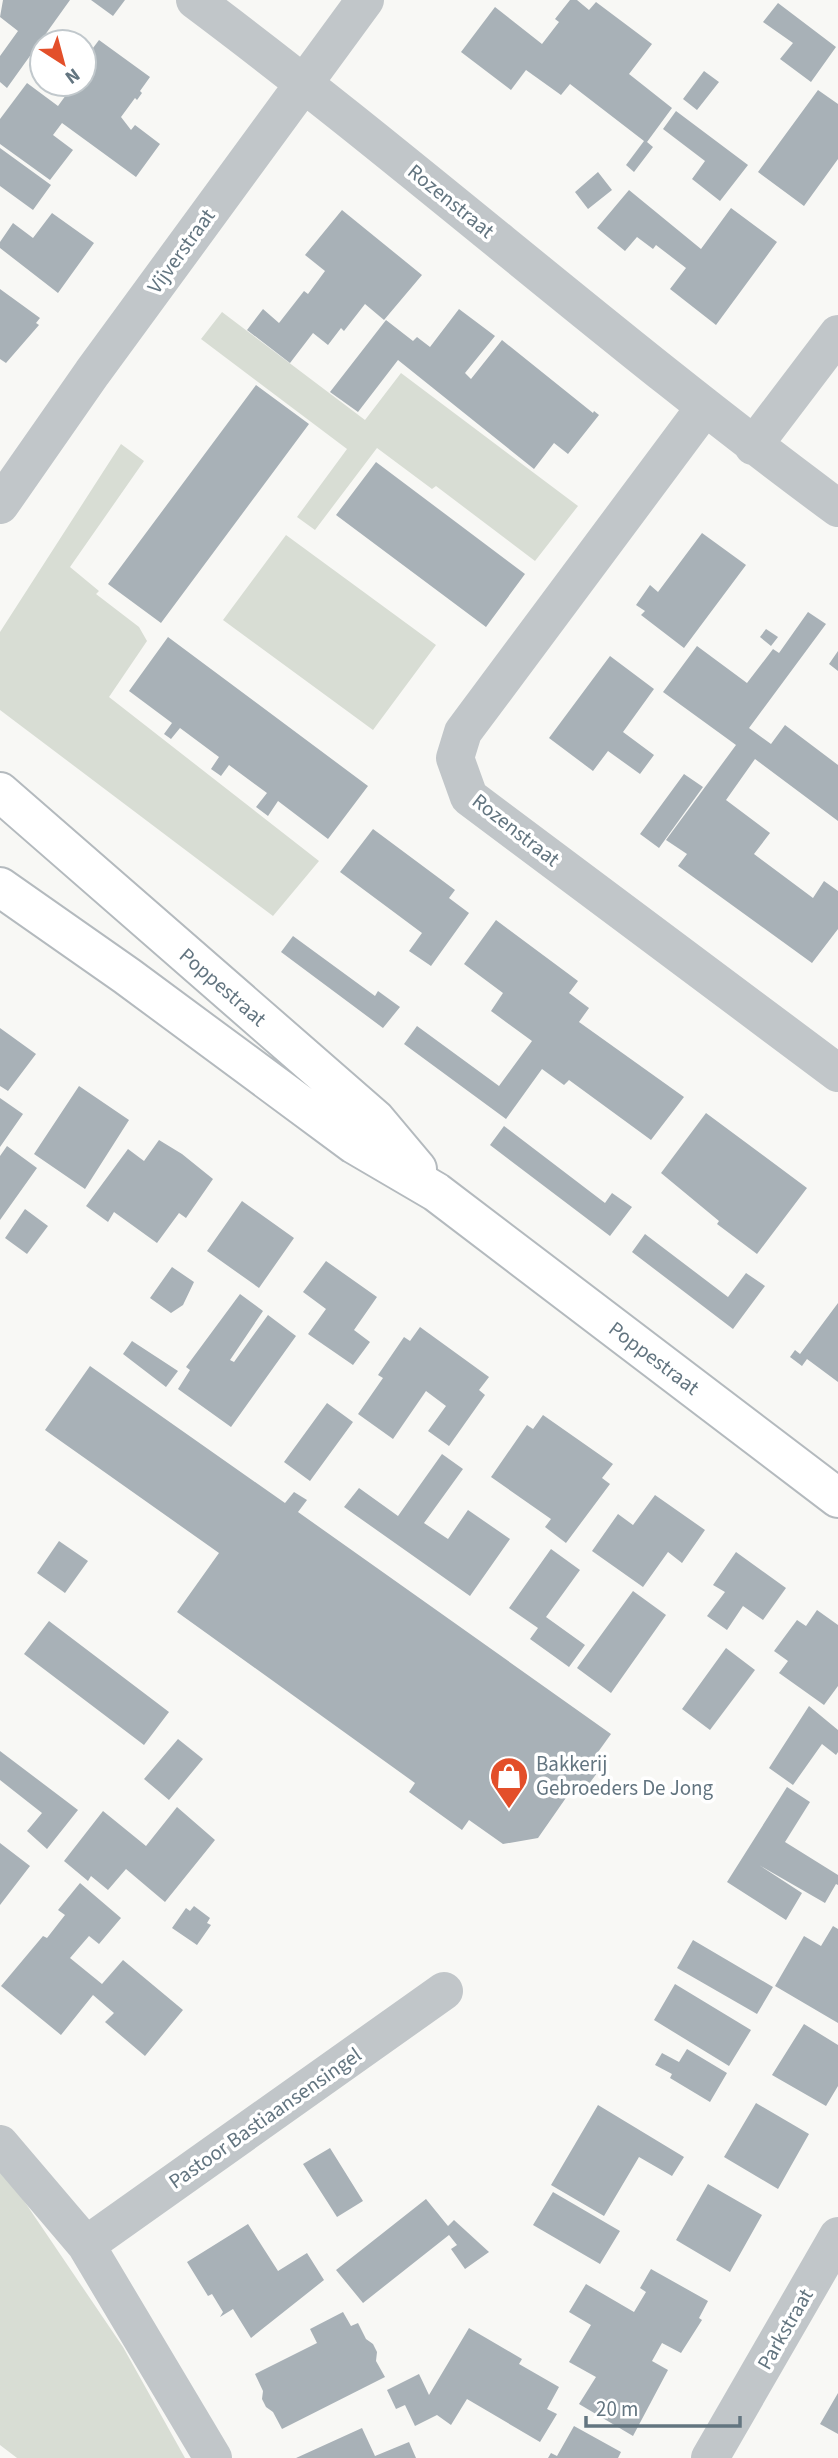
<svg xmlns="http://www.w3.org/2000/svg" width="838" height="2458" viewBox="0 0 838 2458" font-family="'Source Sans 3',sans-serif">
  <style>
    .green { fill: #d8ddd4 }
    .building { fill: #a8b1b7 }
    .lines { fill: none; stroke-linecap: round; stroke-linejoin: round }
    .secondary-casing { stroke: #b4babe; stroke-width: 42 }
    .street { stroke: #c1c6c9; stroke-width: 38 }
    .secondary { stroke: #fff; stroke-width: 38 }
    .labels { text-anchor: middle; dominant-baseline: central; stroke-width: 7; stroke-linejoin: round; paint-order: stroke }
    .street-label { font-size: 21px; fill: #637580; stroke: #fff }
    .poi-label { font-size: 21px; fill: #637580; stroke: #fff; text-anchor: start }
  </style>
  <rect width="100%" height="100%" fill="#f8f8f5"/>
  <path class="green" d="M 222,312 L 365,420 L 401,373 L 578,506 L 535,561 L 436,486 L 432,489 L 377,448 L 315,530 L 297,517 L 347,449 L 201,339 Z
    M 121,444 L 144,461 L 70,567 L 99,591 L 96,594 L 139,627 L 147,641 L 109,697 L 319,861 L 273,916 L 0,710 L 0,632 Z
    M 286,535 L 436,645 L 373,730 L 223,620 Z
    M 0,2172 L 18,2192 L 123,2347 L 185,2458 L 17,2458 L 0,2445 Z"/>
  <path class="building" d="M 3,0 L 70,0 L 7,88 L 0,82 L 0,56 L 18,31 L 0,17 Z
    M 91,0 L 125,0 L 113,16 Z
    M 570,0 L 577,0 L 589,10 L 596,2 L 652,44 L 629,74 L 672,108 L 647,142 L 653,147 L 634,172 L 626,165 L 644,141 L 570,84 L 561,95 L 526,70 L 511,90 L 461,52 L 495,7 L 542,44 L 559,22 L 555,19 Z
    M 778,3 L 836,47 L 811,82 L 780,59 L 793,43 L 763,22 Z
    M 99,40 L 150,77 L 140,91 L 142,93 L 137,100 L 135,98 L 121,117 L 131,130 L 135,125 L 160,144 L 136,177 L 62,123 L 53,135 L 73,150 L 50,180 L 0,144 L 0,119 L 27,83 L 58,106 L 74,84 L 84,84 L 84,60 Z
    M 704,71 L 719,82 L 697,110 L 683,99 Z
    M 818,90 L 838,104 L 838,159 L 804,206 L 758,172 Z
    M 676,111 L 748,165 L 720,201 L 692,179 L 705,161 L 663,129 Z
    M 0,148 L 51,185 L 33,210 L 0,186 Z
    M 598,172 L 612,190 L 588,209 L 575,192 Z
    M 629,190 L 701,249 L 731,208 L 777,242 L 716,325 L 670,289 L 686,268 L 656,245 L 653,249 L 637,237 L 625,251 L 597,228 Z
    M 342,210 L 422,275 L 384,320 L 365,304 L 344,331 L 341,328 L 328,345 L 313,333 L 290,363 L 247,330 L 263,309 L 279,323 L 304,291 L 308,294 L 325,271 L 305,255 Z
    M 52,213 L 94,243 L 58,293 L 0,248 L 0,242 L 13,223 L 33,238 Z
    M 0,289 L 40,318 L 36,323 L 39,325 L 6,363 L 0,359 Z
    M 459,309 L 495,336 L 465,373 L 471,379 L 502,340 L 593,413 L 594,411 L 599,415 L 568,454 L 554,443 L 534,469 L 398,360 L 358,412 L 330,392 L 386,320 L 413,341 L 417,337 L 430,347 Z
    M 256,385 L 309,424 L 161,623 L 108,584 Z
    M 376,462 L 525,574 L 486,627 L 336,515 Z
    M 702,533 L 746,565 L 684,648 L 641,615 L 645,611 L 636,605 L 650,585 L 658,592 Z
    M 808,612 L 826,624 L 749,728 L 771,744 L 785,725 L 838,765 L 838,821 L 755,759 L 726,800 L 770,833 L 754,854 L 813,898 L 824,881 L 838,891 L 838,929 L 812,963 L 678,866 L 687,854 L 666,840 L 736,745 L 663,692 L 697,646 L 747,683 L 773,649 L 779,653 Z
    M 766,629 L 778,637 L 771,646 L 760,637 Z
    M 168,637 L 368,786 L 328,839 L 278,801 L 268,816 L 256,807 L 267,793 L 229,765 L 221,776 L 211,769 L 219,757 L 180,728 L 171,739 L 164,734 L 172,723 L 129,691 Z
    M 838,651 L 838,671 L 829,664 Z
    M 610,656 L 654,689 L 623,732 L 654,755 L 640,774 L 608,751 L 593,771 L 549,738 Z
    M 684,774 L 703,787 L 659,848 L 640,834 Z
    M 373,829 L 455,890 L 449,898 L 469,913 L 431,966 L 409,951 L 422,933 L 340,872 Z
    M 496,920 L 578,981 L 569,993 L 589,1008 L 579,1022 L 684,1097 L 651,1140 L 569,1080 L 564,1085 L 542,1069 L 506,1119 L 404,1044 L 417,1026 L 499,1086 L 532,1041 L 491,1011 L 503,993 L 464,964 Z
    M 293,936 L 375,996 L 378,991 L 400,1007 L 383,1028 L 281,952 Z
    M 0,1028 L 36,1054 L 8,1091 L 0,1086 Z
    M 79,1086 L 129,1120 L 85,1189 L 34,1154 Z
    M 0,1098 L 23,1114 L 0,1147 Z
    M 706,1113 L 807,1188 L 757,1254 L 717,1224 L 719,1221 L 661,1173 Z
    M 504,1126 L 605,1203 L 612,1193 L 632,1207 L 610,1236 L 490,1145 Z
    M 159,1140 L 182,1154 L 213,1179 L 186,1218 L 179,1213 L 157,1243 L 114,1212 L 108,1222 L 86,1206 L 128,1149 L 144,1161 Z
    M 7,1146 L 37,1168 L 0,1220 L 0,1156 Z
    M 242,1201 L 294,1238 L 259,1288 L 207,1251 Z
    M 25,1209 L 48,1226 L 27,1254 L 5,1238 Z
    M 645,1234 L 728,1297 L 746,1273 L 765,1286 L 733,1329 L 632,1252 Z
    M 326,1261 L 377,1297 L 354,1330 L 370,1342 L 353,1365 L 308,1334 L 326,1309 L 303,1292 Z
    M 172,1267 L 194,1282 L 183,1305 L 171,1313 L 150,1298 Z
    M 240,1294 L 263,1311 L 230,1360 L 234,1362 L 268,1315 L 296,1336 L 231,1427 L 178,1389 L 190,1370 L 186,1367 Z
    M 838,1303 L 838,1382 L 807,1359 L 802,1366 L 790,1357 L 795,1350 L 800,1354 Z
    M 420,1327 L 489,1377 L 479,1390 L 485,1395 L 449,1446 L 428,1431 L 446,1406 L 426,1391 L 393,1439 L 358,1414 L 383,1378 L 378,1375 L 404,1337 L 410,1341 Z
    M 132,1341 L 178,1371 L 166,1387 L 123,1354 Z
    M 90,1366 L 285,1503 L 294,1492 L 307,1500 L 298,1512 L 611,1734 L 588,1766 L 597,1773 L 586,1788 L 577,1782 L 538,1838 L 503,1844 L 469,1820 L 462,1830 L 409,1792 L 415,1783 L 177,1612 L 219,1553 L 45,1430 Z
    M 327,1403 L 353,1422 L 310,1481 L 284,1462 Z
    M 543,1415 L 613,1464 L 602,1478 L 610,1484 L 566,1543 L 545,1527 L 551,1519 L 491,1477 L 527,1425 L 533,1429 Z
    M 442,1454 L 463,1469 L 424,1523 L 448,1539 L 468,1510 L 510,1539 L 470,1596 L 344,1507 L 359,1488 L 398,1516 Z
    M 655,1495 L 705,1530 L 682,1563 L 668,1552 L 643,1587 L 592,1551 L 618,1514 L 633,1525 Z
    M 59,1541 L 88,1561 L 65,1593 L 37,1573 Z
    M 551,1549 L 580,1570 L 546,1617 L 585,1645 L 569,1667 L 530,1639 L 538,1628 L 509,1608 Z
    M 736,1552 L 786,1588 L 763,1620 L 743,1606 L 727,1630 L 707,1616 L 725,1592 L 713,1585 Z
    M 633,1591 L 666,1615 L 611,1693 L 577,1668 Z
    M 817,1610 L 838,1625 L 838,1686 L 824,1705 L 779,1673 L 788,1661 L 774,1651 L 797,1620 L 806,1626 Z
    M 49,1621 L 169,1712 L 144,1745 L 24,1654 Z
    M 726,1648 L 755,1670 L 710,1730 L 682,1709 Z
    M 809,1706 L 838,1730 L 838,1752 L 836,1755 L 822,1744 L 793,1785 L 769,1768 Z
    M 178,1739 L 203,1759 L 169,1800 L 144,1779 Z
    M 0,1751 L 78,1810 L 47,1849 L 27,1831 L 42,1813 L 0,1780 Z
    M 787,1787 L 810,1802 L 785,1842 L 838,1875 L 838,1885 L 836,1884 L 825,1903 L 759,1865 L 802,1893 L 786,1920 L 727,1882 Z
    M 177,1807 L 215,1840 L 165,1902 L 126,1869 L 108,1890 L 91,1876 L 88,1881 L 64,1861 L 103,1811 L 146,1846 Z
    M 0,1843 L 30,1866 L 0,1905 Z
    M 80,1883 L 121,1918 L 99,1944 L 89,1936 L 70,1958 L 102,1984 L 123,1960 L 183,2010 L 145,2056 L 105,2022 L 114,2013 L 93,1995 L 61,2035 L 1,1986 L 43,1936 L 47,1938 L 65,1915 L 58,1910 Z
    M 194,1906 L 210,1918 L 207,1923 L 211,1925 L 197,1945 L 172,1928 L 186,1908 L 190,1911 Z
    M 833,1926 L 838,1929 L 838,2023 L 775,1986 L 804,1936 L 821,1946 Z
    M 693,1940 L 773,1987 L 757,2014 L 677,1968 Z
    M 675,1984 L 751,2030 L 729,2066 L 654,2020 Z
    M 804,2024 L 838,2045 L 838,2086 L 826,2106 L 772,2075 Z
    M 687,2049 L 727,2073 L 710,2102 L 670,2078 L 672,2074 L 655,2065 L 662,2053 L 679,2062 Z
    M 756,2103 L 809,2134 L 778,2189 L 724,2157 Z
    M 598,2105 L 684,2157 L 672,2176 L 639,2157 L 604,2216 L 551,2185 Z
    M 330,2148 L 363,2201 L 337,2217 L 303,2164 Z
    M 708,2184 L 762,2215 L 730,2272 L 676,2240 Z
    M 553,2192 L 620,2231 L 600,2264 L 533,2225 Z
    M 426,2199 L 448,2226 L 454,2220 L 489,2252 L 465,2269 L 451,2249 L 457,2245 L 449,2235 L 363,2303 L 336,2270 Z
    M 248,2224 L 278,2271 L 307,2253 L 324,2280 L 251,2338 L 233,2309 L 220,2317 L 223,2312 L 212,2294 L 208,2296 L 187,2262 Z
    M 651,2269 L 708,2301 L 699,2318 L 702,2320 L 681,2353 L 662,2343 L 652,2361 L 668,2370 L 633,2436 L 579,2404 L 596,2377 L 569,2362 L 591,2325 L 569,2312 L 586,2284 L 634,2312 L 646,2292 L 640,2288 Z
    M 343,2312 L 351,2326 L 358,2323 L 366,2339 L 373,2344 L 377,2352 L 376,2361 L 385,2377 L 282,2429 L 273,2412 L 266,2407 L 262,2399 L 263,2391 L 255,2374 L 317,2343 L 310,2329 Z
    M 469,2328 L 522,2359 L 519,2364 L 559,2387 L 547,2409 L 557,2414 L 540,2442 L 467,2399 L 451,2425 L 437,2415 L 415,2426 L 405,2405 L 396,2409 L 387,2390 L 419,2374 L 429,2395 Z
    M 838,2393 L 838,2434 L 820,2424 Z
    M 574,2426 L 621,2452 L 618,2458 L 548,2458 L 551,2453 L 557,2456 Z
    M 362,2428 L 375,2456 L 409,2442 L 416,2458 L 296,2458 Z"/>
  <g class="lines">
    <defs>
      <path id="secondary" d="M 0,792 L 375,1119 L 417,1169
        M 0,887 L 127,976 L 354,1144 L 436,1192 L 838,1498"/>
    </defs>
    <use href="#secondary" class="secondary-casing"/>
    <path class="street" d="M 195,0 C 414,164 618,346 838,508
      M 705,407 L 463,732 L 455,758 L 469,797 L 838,1073
      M 753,446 L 838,334
      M 0,505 L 92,373 L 365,0
      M 0,2144 L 86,2245 L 213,2458
      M 86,2245 L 444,1991
      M 710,2458 L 838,2236"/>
    <use href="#secondary" class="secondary"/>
  </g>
  <defs>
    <symbol id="shop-pin" viewBox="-11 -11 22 30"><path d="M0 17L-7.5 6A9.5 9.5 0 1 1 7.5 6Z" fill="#e34f2a" stroke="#fff"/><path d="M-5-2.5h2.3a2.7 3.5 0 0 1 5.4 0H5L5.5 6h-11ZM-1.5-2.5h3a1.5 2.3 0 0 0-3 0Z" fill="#fff"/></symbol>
  </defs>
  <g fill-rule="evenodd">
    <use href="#shop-pin" x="487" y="1754" width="44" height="60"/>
  </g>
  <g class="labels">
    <g class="street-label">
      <text transform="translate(451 201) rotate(39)">Rozenstraat</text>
      <text transform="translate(181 251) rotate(-54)">Vijverstraat</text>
      <text transform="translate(516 830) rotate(38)">Rozenstraat</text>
      <text transform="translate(223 987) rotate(41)">Poppestraat</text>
      <text transform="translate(654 1358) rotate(37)">Poppestraat</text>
      <text transform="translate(265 2118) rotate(-35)">Pastoor Bastiaansensingel</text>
      <text transform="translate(785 2329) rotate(-60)">Parkstraat</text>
    </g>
    <g class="poi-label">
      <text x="536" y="1764">Bakkerij<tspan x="536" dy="24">Gebroeders De Jong</tspan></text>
    </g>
  </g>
  <g transform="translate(63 63) rotate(144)"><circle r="33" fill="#ffffff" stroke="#c1c8cc" stroke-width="2"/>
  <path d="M0-5L12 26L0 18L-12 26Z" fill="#e34f2a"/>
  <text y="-10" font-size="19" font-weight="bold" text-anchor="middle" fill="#637580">N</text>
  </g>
  <path d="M586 2416v10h154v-10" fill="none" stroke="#637580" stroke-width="3.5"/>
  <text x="596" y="2416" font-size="21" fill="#637580" stroke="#ffffff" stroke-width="5" paint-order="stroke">20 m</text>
</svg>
